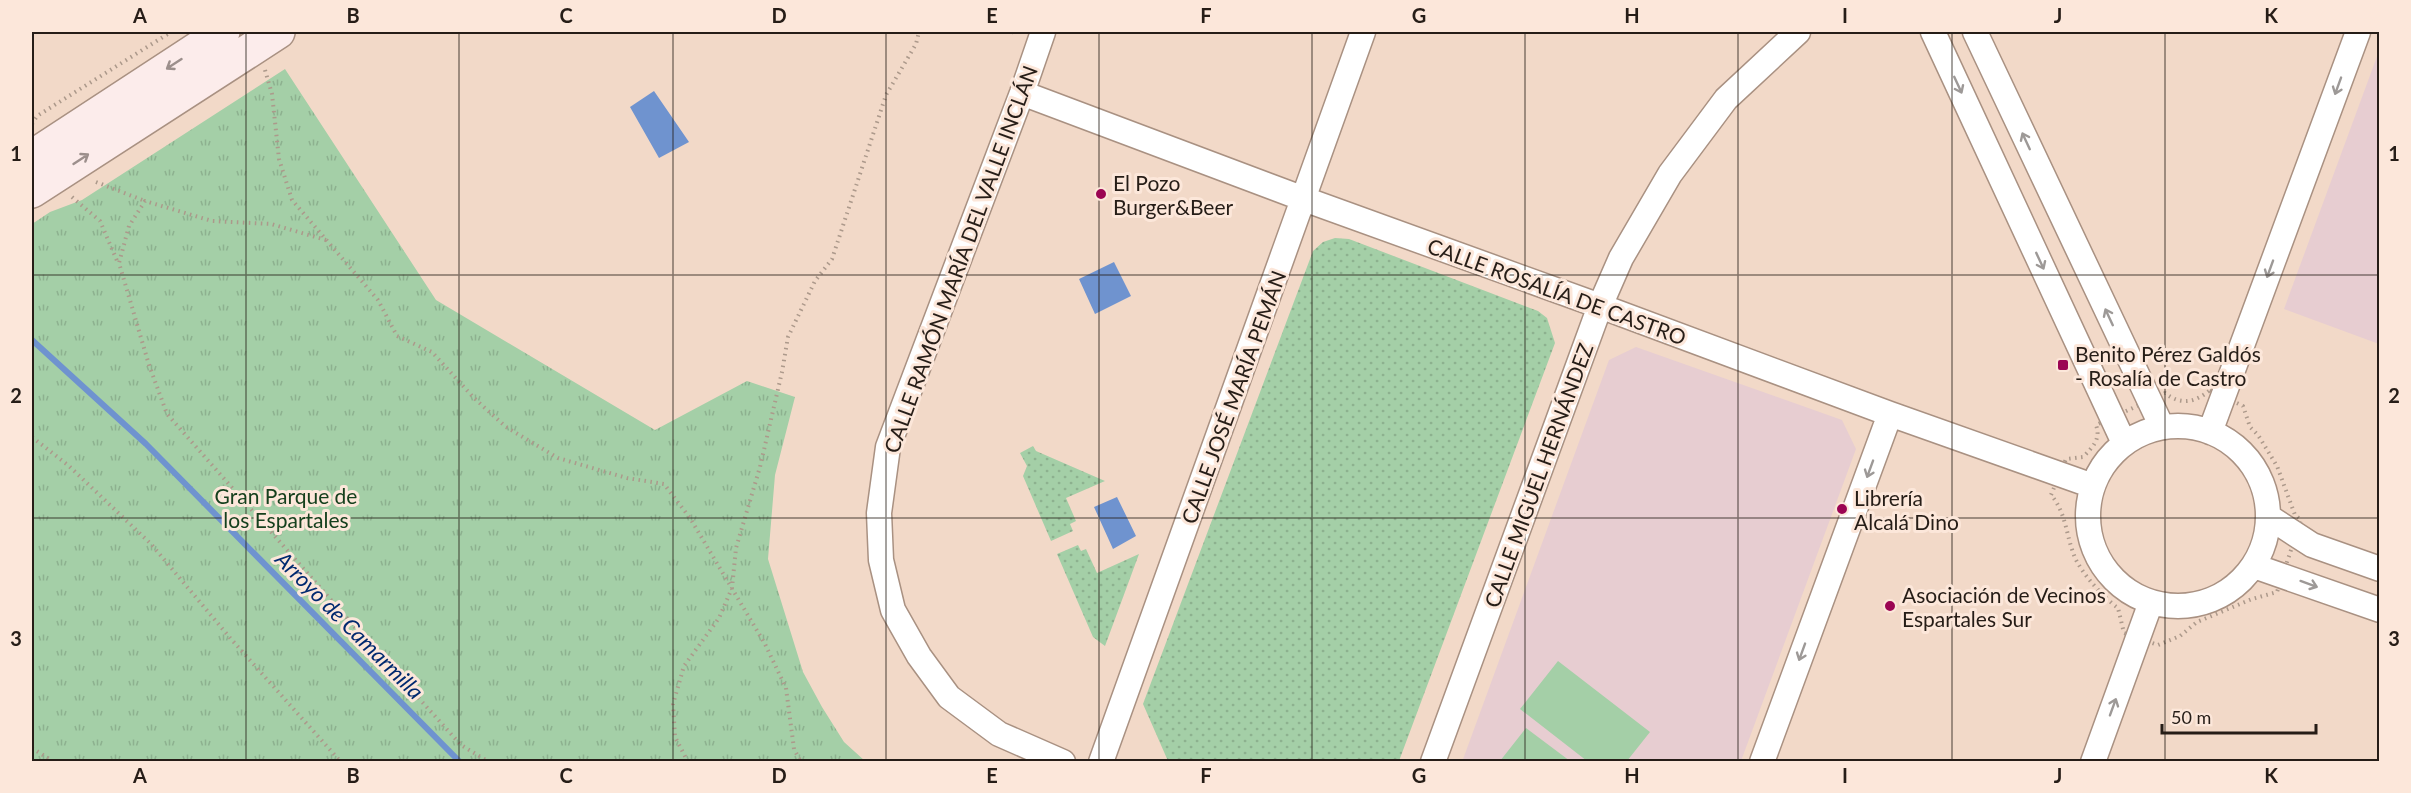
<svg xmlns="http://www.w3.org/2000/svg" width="2411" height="793" viewBox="0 0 2411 793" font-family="Lato,sans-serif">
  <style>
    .education { fill: #e7cdd1 }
    .grass { fill: url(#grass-dots) }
    .park { fill: url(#park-tufts) }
    .garden { fill: #a4cfa7 }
    .water { fill: #6f93cf }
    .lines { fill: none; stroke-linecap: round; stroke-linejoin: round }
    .stream { stroke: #6f93cf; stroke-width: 6 }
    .street-casing { stroke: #a99182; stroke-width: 27 }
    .secondary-casing { stroke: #a99182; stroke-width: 36 }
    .path { stroke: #ac998b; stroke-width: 4; stroke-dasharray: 1.5 4.5; stroke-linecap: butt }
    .street { stroke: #fff; stroke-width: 24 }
    .secondary { stroke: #fceceb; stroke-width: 33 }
    .oneway { stroke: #9c8f8c }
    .oneway2 { stroke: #9d9997 }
    .grid { fill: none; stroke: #261d17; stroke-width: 1.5; stroke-opacity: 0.55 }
    .poi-dot { fill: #9b0553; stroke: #fce7da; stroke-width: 2 }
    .labels { text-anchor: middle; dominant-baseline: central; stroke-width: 6; stroke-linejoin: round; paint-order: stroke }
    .poi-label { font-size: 21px; fill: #261d17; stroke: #fce7da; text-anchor: start }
    .street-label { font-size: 21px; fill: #261d17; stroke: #fce7da }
    .park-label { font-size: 21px; fill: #15401d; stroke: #fce7da }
    .water-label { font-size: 22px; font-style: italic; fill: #00296f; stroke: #fce7da }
    .neatline { fill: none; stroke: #261d17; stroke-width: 2 }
    .grid-label { font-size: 20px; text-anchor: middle; font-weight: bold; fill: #261d17 }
  </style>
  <defs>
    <pattern id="grass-dots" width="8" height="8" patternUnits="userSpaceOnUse" patternTransform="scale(1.5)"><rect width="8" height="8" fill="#a4cfa7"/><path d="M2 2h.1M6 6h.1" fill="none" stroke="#8db18f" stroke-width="1.8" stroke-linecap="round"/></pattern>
    <pattern id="park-tufts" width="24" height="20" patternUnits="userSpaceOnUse" patternTransform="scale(1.5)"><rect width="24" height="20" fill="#a4cfa7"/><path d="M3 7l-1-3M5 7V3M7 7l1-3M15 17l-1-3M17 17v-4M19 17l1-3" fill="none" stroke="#8db18f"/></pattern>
  </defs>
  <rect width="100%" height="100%" fill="#f2d9c8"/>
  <path class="education" d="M 2379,51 L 2379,344 L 2284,309 Z
    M 1636,347 L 1842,420 L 1856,449 L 1741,761 L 1462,762 L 1609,360 Z"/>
  <path class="grass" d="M 1335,238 L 1349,239 L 1538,311 L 1547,318 L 1555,343 L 1399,761 L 1168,761 L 1143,704 L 1313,251 L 1323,242 Z
    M 1033,446 L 1036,451 L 1105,481 L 1066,498 L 1076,521 L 1070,524 L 1073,531 L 1051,541 L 1023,476 L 1027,466 L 1020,453 Z
    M 1078,545 L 1081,551 L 1086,549 L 1097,573 L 1139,554 L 1105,646 L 1093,637 L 1057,554 Z"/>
  <path class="park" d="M 285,69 L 436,300 L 655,430 L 747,381 L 795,397 L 775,475 L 768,559 L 803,672 L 822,707 L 844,742 L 865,761 L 32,761 L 32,224 L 50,212 L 82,200 Z"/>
  <path class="garden" d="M 1558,661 L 1650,732 L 1627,761 L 1587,761 L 1520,709 Z
    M 1526,728 L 1570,761 L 1500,761 Z"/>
  <path class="water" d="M 654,91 L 689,142 L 659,158 L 630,107 Z
    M 1114,262 L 1131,296 L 1095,314 L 1079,279 Z
    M 1117,497 L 1136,536 L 1113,549 L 1094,507 Z"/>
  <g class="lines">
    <path class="stream" d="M 32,340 L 146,444 L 460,762"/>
    <defs>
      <path id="street" d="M 1043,32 L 1022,93 L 888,447 L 879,513 L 881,560 L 893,610 L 919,656 L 949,697 L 999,734 L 1063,762
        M 1933,32 L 2124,443
        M 1975,32 L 2162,427
        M 1022,93 L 1304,199 L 1600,306 L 1890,414 L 2093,486
        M2088 516a90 90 0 1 1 180 0a90 90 0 1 1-180 0Z
        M 2210,432 L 2358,32
        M 2269,517 L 2312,545 L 2380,569
        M 2254,566 L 2380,610
        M 1101,762 L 1363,32
        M 1433,762 L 1600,306 L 1621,258 L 1670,174 L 1726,99 L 1798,32
        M 1762,762 L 1890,414
        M 2093,762 L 2151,602"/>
      <path id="secondary" d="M 32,157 L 223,32
        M 32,191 L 278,32"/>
    </defs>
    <use href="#street" class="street-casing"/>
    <use href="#secondary" class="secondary-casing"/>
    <path class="path" d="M 1012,32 L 1016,33
      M 265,70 L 272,94 L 279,159 L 292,200 L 378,300 L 397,336 L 432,352 L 474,398 L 506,427 L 558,458 L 627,478 L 664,484 L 690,518 L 765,644 L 786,688 L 794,749 L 801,762
      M 32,124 L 37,116 L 171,32
      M 96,182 L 145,201
      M 72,197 L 100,221 L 118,263
      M 326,240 L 271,224 L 212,221 L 145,201 L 129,226 L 119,263 L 149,365 L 167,414 L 368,642 L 461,745 L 489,762
      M 2210,390 L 2243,406 L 2250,427 L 2258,435 L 2277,466 L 2295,515 L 2301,520 L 2277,592 L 2252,599 L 2197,622 L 2180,636 L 2158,645 L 2124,633 L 2118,608 C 2104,598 2080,572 2074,555 C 2066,535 2066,512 2051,495 L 2066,459 L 2083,457 C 2093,447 2101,439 2096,425 L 2165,393 C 2181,406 2196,402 2210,390 Z
      M 32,437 L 69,466 L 151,544 L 231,639 L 341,762
      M 32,748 L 54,762
      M 688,762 L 675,737 L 673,704 L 684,666 L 719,618 L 732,588 L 736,548 L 760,467 L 782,372 L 788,337 L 815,281 L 832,259 L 886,95 L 916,44 L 919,32"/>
    <use href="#street" class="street"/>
    <use href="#secondary" class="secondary"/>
  </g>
  <defs><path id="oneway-shaft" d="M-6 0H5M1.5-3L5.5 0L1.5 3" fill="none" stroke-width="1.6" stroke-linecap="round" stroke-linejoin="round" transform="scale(1.5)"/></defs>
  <g class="oneway">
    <use href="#oneway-shaft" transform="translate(174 64) rotate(147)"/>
    <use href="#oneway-shaft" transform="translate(81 159) rotate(-33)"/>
  </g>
  <g class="oneway2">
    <use href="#oneway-shaft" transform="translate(1958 85) rotate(65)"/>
    <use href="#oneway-shaft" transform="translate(2338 86) rotate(110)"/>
    <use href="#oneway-shaft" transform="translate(2026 141) rotate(-115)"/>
    <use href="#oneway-shaft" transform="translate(2040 261) rotate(65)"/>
    <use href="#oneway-shaft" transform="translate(2270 269) rotate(110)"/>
    <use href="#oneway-shaft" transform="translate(2109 317) rotate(-115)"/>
    <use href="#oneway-shaft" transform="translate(1870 469) rotate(110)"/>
    <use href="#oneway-shaft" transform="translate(2309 584) rotate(20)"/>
    <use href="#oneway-shaft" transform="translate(1802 652) rotate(110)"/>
    <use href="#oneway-shaft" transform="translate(2113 707) rotate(-70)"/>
  </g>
  <path class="grid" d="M 246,32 L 246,762M 459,32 L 459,762M 673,32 L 673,762M 886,32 L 886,762M 1099,32 L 1099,762M 1312,32 L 1312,762M 1525,32 L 1525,762M 1738,32 L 1738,762M 1952,32 L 1952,762M 2165,32 L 2165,762M 32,275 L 2380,275M 32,518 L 2380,518"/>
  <g class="poi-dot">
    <circle cx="1101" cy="194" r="6"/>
    <rect x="2057" y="359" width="12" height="12" rx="3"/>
    <circle cx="1842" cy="509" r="6"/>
    <circle cx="1890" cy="606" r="6"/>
  </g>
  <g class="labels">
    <g class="poi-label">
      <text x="1113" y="182">El Pozo<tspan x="1113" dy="24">Burger&amp;Beer</tspan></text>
      <text x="2075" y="353">Benito Pérez Galdós<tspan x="2075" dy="24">- Rosalía de Castro</tspan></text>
      <text x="1854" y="497">Librería<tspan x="1854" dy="24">Alcalá Dino</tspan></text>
      <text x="1902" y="594">Asociación de Vecinos<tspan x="1902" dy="24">Espartales Sur</tspan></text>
    </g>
    <g class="street-label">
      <text transform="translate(960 259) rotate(-70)">CALLE RAMÓN MARÍA DEL VALLE INCLÁN</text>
      <text transform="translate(1557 291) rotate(20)">CALLE ROSALÍA DE CASTRO</text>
      <text transform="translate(1233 397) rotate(-70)">CALLE JOSÉ MARÍA PEMÁN</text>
      <text transform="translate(1538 475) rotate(-70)">CALLE MIGUEL HERNÁNDEZ</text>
    </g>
    <g class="park-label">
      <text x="286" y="495">Gran Parque de<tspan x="286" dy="24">los Espartales</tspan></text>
    </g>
    <g class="water-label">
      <text transform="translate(350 625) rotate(45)">Arroyo de Camarmilla</text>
    </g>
  </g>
  <rect width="2411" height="793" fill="none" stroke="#fce7da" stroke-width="66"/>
  <path d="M2162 724v9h154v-9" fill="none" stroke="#261d17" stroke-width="3"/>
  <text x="2171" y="724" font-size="18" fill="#261d17" stroke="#fce7da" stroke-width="4.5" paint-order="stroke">50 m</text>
  <rect x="33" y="33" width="2345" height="727" class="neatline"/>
  <g class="grid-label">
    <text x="140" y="23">A</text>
    <text x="353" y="23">B</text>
    <text x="566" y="23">C</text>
    <text x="779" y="23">D</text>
    <text x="992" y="23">E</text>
    <text x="1206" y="23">F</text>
    <text x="1419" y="23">G</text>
    <text x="1632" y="23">H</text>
    <text x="1845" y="23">I</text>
    <text x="2058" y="23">J</text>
    <text x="2271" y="23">K</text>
    <text x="16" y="161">1</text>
    <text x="2394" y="161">1</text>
    <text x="16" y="403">2</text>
    <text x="2394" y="403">2</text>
    <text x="16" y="646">3</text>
    <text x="2394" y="646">3</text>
    <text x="140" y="783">A</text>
    <text x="353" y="783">B</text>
    <text x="566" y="783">C</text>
    <text x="779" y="783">D</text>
    <text x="992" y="783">E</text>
    <text x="1206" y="783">F</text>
    <text x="1419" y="783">G</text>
    <text x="1632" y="783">H</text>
    <text x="1845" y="783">I</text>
    <text x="2058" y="783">J</text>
    <text x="2271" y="783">K</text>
  </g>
</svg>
